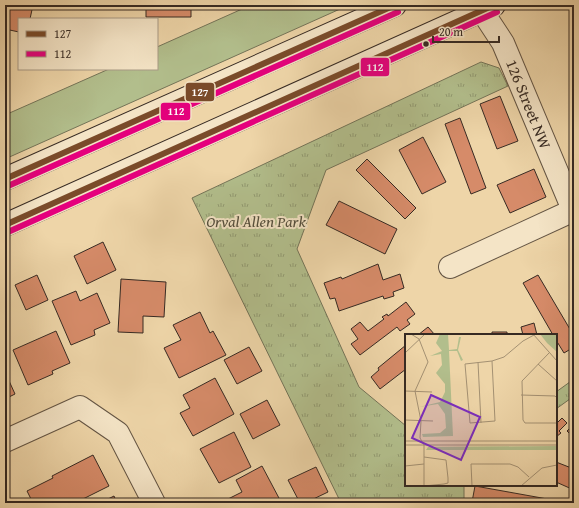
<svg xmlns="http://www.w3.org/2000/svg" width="579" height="508" viewBox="0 0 579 508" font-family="'Gentium Book Plus',serif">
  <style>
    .grass { fill: #b2be8c; stroke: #747458 }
    .park { fill: url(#park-tufts); stroke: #747458 }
    .building { fill: #d68b69; stroke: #362a23 }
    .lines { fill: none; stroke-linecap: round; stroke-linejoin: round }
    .street-casing { stroke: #645544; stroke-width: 24 }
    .secondary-casing { stroke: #362a23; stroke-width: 24 }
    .street { stroke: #f4e4c6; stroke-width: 22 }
    .secondary { stroke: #f4e4c6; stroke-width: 22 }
    .bus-1-casing { stroke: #f4e4c6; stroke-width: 9 }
    .bus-2-casing { stroke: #f4e4c6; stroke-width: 9 }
    .bus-1 { stroke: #7a4b2a; stroke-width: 6 }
    .bus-2 { stroke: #e5007d; stroke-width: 6 }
    .bus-dot { fill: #362a23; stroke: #f4e4c6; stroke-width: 1.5 }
    .labels { text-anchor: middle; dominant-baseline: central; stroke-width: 4; stroke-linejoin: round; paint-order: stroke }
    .street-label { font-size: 16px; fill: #362a23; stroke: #f4e4c6 }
    .park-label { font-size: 16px; font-style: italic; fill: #554f3d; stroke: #f4e4c6 }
    .inset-road { fill: none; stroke: #a49173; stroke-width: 1 }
    .view { fill: #7b2cbf; fill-opacity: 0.15; stroke: #7b2cbf; stroke-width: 2 }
    .inset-edge { fill: none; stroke: #362a23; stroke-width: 2 }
    .line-badge { stroke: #f4e4c6; stroke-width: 1.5 }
    .badge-label { font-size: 11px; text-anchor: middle; font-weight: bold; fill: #fff }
  </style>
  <defs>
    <pattern id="park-tufts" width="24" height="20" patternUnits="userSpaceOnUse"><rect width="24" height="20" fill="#b2be8c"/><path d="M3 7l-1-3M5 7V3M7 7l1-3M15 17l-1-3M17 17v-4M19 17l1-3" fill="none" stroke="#929b72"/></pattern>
  </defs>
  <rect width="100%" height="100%" fill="#eed5a8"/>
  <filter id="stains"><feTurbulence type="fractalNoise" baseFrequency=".005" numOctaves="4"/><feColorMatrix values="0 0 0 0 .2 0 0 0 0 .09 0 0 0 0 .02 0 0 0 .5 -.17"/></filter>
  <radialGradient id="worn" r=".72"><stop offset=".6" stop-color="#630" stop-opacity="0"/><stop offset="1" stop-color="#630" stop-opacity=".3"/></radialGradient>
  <path class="grass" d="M 251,5 L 349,5 L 5,159 L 5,115 L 109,69 L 157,69 L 157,47 Z"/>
  <path class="park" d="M 481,62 L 499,68 L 508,86 L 326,170 L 297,249 L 359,387 L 406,426 L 406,485 L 464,485 L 464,503 L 341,503 L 192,198 Z
    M 574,379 L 574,396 L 556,409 L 556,392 Z"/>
  <path class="building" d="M 5,5 L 33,5 L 30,19 L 19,19 L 19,32 L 5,29 Z
    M 146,5 L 191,5 L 191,17 L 146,17 Z
    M 500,96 L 518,141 L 497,149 L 480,104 Z
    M 460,118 L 486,188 L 471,194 L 445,124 Z
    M 423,137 L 446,182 L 422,194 L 399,150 Z
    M 367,159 L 416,208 L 405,219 L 356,170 Z
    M 534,169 L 546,197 L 510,213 L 497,185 Z
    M 339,201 L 397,229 L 385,254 L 326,225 Z
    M 103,242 L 116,270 L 87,284 L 74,256 Z
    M 378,264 L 383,280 L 400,274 L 404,288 L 393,292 L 394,296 L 384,299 L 383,296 L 339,311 L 335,298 L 330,299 L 324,283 L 341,277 L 342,279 Z
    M 37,275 L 48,300 L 26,310 L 15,285 Z
    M 538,275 L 574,336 L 574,347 L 564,353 L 556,340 L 556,335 L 553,335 L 523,283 Z
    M 121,279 L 166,282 L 164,317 L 143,316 L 143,333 L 118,332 Z
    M 76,291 L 80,301 L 97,293 L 110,323 L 94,330 L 95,335 L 71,345 L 52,301 Z
    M 406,302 L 415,314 L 407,320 L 410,324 L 400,331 L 397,327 L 360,355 L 351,344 L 358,339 L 351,329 L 360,322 L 368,331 L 384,319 L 382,317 L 387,314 L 388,316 Z
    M 200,312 L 210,333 L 213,331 L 226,355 L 179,378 L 164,348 L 181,340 L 173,325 Z
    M 534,323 L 537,335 L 523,335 L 521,327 Z
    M 428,327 L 435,335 L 418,335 Z
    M 56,331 L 70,363 L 52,371 L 53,374 L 28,385 L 13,350 Z
    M 492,332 L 507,332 L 507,335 L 492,335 Z
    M 406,345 L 406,369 L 380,389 L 371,377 L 379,370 L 378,368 Z
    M 249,347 L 262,371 L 237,384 L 224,360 Z
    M 5,372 L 15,394 L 5,399 Z
    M 215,378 L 234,414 L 193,436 L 180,413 L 190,408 L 183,395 Z
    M 267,400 L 280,425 L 253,439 L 240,414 Z
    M 562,418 L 567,423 L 559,431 L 561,433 L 556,437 L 556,424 Z
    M 574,424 L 574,438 L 567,431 Z
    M 234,432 L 251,467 L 219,483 L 200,449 Z
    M 93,455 L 109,486 L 75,503 L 33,503 L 27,491 L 53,478 L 52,476 Z
    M 556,462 L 574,469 L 574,490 L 556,482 Z
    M 262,466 L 280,500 L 274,503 L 228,503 L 226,500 L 242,492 L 236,480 Z
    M 316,467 L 328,492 L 305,503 L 300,503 L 288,480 Z
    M 475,486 L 553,500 L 552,503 L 472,502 Z
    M 114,496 L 117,503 L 100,503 Z"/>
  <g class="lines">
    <defs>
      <path id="street" d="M 472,5 L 482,11 L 503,43 L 574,212
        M 450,267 L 574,210
        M 5,441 L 80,407 L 118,433 L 154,503"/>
      <path id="secondary" d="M 5,179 L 395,5
        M 5,225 L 494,5"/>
    </defs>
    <use href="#street" class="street-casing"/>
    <use href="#secondary" class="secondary-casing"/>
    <use href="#street" class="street"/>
    <use href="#secondary" class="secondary"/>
    <defs>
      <path id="bus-1" d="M 5,179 L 395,5
        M 5,225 L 494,5"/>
      <path id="bus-2" d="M 8,186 L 398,12
        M 8,232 L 497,12"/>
    </defs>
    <use href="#bus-1" class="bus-1-casing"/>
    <use href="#bus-2" class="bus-2-casing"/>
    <use href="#bus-1" class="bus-1"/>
    <use href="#bus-2" class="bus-2"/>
  </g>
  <circle class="bus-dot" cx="426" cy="44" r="3.5"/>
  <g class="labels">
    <g class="street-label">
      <text transform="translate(529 104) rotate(68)">126 Street NW</text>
    </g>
    <g class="park-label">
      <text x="256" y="221">Orval Allen Park</text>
    </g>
  </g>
  <g transform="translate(405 334)">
    <rect width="152" height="152" fill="#eed5a8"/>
    <path d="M 152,112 L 152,116 L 21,116 L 23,113 Z" fill="#b2be8c"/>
    <path d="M 135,0 L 152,0 L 152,18 L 142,9 Z" fill="#b2be8c"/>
    <path d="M 35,0 L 43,0 L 44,16 L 52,15 L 54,3 L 56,3 L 53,16 L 58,26 L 56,27 L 52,17 L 44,17 L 48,102 L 18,103 L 17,100 L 35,99 L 41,94 L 40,80 L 33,70 L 14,73 L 35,68 L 40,58 L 40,50 L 31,39 L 37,31 L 36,20 L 25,22 L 37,17 L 31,9 Z" fill="#b2be8c"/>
    <path class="inset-road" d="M 6,0 L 14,5 L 23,28 L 10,57 L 16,87 L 15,104 L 19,111 L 19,152M 128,0 L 152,27M 0,19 L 20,0M 144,19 L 117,47 L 118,86 L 120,89 L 152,89M 87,27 L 90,87 L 65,89 L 60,30 L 87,27 L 99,23 L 118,7 L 129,1M 73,28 L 76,89M 133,30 L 152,47M 0,57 L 27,58M 116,61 L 150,62 L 152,64M 0,86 L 28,87M 0,107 L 152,107M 0,111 L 152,111M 19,123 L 41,126 L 43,144 L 43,149 L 39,150 L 19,152M 0,132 L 19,130M 67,152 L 66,130 L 105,130 L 113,133 L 124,143M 116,152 L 137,134 L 152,131"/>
    <path class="view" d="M 26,61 L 75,83 L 56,126 L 7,104 Z"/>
    <rect width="152" height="152" class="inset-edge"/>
  </g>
  <g class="line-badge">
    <rect x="360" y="57" width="30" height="20" rx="4" fill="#e5007d"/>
    <rect x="185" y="82" width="30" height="20" rx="4" fill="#7a4b2a"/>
    <rect x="160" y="102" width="31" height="19" rx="4" fill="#e5007d"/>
  </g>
  <g class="badge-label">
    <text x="375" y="71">112</text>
    <text x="200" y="96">127</text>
    <text x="176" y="115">112</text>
  </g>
  <rect width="579" height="508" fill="none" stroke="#eed5a8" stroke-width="20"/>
  <rect x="6" y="6" width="567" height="496" fill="none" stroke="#362a23" stroke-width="2"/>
  <rect x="10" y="10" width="559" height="488" fill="none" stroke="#362a23"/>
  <rect x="18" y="18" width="140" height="52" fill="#f4e4c6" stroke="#a89a85"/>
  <rect x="26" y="31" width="20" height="6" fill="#7a4b2a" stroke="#a89a85"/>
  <text x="54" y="38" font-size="12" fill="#362a23">127</text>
  <rect x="26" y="51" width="20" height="6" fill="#e5007d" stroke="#a89a85"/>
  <text x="54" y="58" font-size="12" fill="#362a23">112</text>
  <path d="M433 36v6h66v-6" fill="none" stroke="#362a23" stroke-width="2"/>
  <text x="439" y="36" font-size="12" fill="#362a23" stroke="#f4e4c6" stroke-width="3" paint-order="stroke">20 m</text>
  <rect width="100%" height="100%" filter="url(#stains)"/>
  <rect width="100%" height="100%" fill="url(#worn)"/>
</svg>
